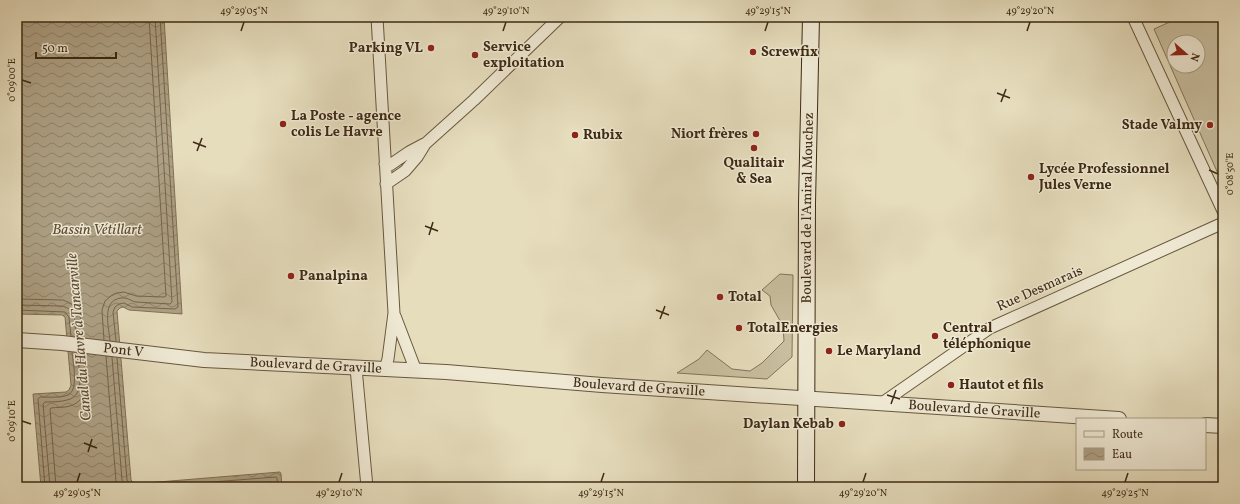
<svg xmlns="http://www.w3.org/2000/svg" width="1240" height="504" viewBox="0 0 1240 504" font-family="Vollkorn,serif">
  <style>
    .grass { fill: #c9bfa0; stroke: #83745a; fill-rule: evenodd }
    .water { fill: url(#water-waves); stroke: #807157 }
    .lines { fill: none; stroke-linecap: round; stroke-linejoin: round }
    .shore { stroke: #75654c; stroke-width: 1 }
    .minor-casing { stroke: #67573e; stroke-width: 13 }
    .tertiary-casing { stroke: #67573e; stroke-width: 16 }
    .secondary-casing { stroke: #3d2a14; stroke-width: 18 }
    .minor { stroke: #efe9d4; stroke-width: 11 }
    .tertiary { stroke: #efe9d4; stroke-width: 14 }
    .secondary { stroke: #efe9d4; stroke-width: 16 }
    .ticks { fill: none; stroke: #3d2a14; stroke-width: 1.5 }
    .poi-dot { fill: #8f2418; stroke: #efe9d4; stroke-width: 1.5 }
    .labels { text-anchor: middle; dominant-baseline: central; stroke-width: 3; stroke-linejoin: round; paint-order: stroke }
    .poi-label { font-size: 14px; font-weight: bold; fill: #3d2a14; stroke: #efe9d4; text-anchor: start }
    .street-label { font-size: 14px; fill: #3d2a14; stroke: #efe9d4 }
    .water-label { font-size: 15px; font-style: italic; fill: #5f4d36; stroke: #efe9d4 }
    .neatline { fill: none; stroke: #3d2a14; stroke-width: 1.5 }
    .ticks-label { font-size: 10px; text-anchor: middle; fill: #3d2a14 }
  </style>
  <defs>
    <pattern id="water-waves" width="16" height="10" patternUnits="userSpaceOnUse"><rect width="16" height="10" fill="#ada084"/><path d="M0 5q4-4 8 0t8 0" fill="none" stroke="#8e836b"/></pattern>
  </defs>
  <rect width="100%" height="100%" fill="#e6ddbd"/>
  <filter id="stains"><feTurbulence type="fractalNoise" baseFrequency=".005" numOctaves="4"/><feColorMatrix values="0 0 0 0 .2 0 0 0 0 .09 0 0 0 0 .02 0 0 0 .5 -.17"/></filter>
  <radialGradient id="worn" r=".72"><stop offset=".6" stop-color="#630" stop-opacity="0"/><stop offset="1" stop-color="#630" stop-opacity=".3"/></radialGradient>
  <path class="grass" d="M 1181,17 L 1223,17 L 1223,185 L 1154,29 ZM 1174,42 L 1198,42 L 1198,66 L 1174,66 Z
    M 780,274 L 793,275 L 792,357 L 767,379 L 677,373 L 699,359 L 707,350 L 732,369 L 750,371 L 762,363 L 784,341 L 783,326 L 771,305 L 770,296 L 762,290 Z"/>
  <path class="water" d="M 17,17 L 164,17 L 182,314 L 129,310 L 123,307 L 120,308 L 117,311 L 131,480 L 137,487 L 144,486 L 146,483 L 280,472 L 281,474 L 282,487 L 41,487 L 33,394 L 66,392 L 69,390 L 71,385 L 65,317 L 62,315 L 17,314 Z"/>
  <g class="lines">
    <path class="shore" d="M 17,299 L 63,300 L 70,303 L 76,307 L 80,314 L 82,337
      M 17,305 L 61,306 C 77,308 75,324 76,337
      M 17,310 L 65,312 L 69,317 L 71,336
      M 104,340 L 102,310 L 105,301 L 111,296 L 117,293 L 124,292 L 136,296 L 164,297 L 166,296 L 149,17
      M 110,341 C 109,328 101,300 121,298 C 127,297 131,301 136,302 C 147,303 159,303 170,304 L 172,302 L 155,17
      M 116,341 L 113,312 L 115,307 L 119,304 L 124,303 L 132,307 L 175,309 L 178,307 L 160,17
      M 106,356 L 116,481 L 117,487
      M 112,357 L 122,480 L 125,487
      M 117,358 L 127,480 L 132,487
      M 45,487 L 38,399 L 40,397 C 48,397 61,398 68,395 C 79,390 73,363 72,352
      M 50,487 L 43,404 L 45,402 C 52,402 60,402 67,400 C 87,396 78,367 77,353
      M 56,487 L 50,409 L 51,408 C 57,407 64,408 70,406 C 93,399 85,371 83,354
      M 148,487 L 276,477 L 277,478 L 278,487
      M 209,487 L 271,482 L 273,483 L 273,487"/>
    <defs>
      <path id="minor" d="M 377,17 L 394,313 L 388,359 L 385,369
        M 1133,17 L 1223,211
        M 385,164 L 390,165 L 409,152 L 424,144
        M 386,184 L 405,171 L 417,157 L 425,144 L 474,100 L 560,17
        M 395,316 L 416,371
        M 356,368 L 367,487
        M 882,403 L 990,328 L 1223,223"/>
      <g id="tertiary">
        <path id="s1" d="M 17,340 L 62,343 L 204,360 L 446,372 L 602,385 L 1119,419"/>
        <path d="M 1205,425 L 1223,426"/>
      </g>
      <g id="secondary">
        <path id="s2" d="M 806,487 L 807,203 L 811,17"/>
      </g>
    </defs>
    <use href="#minor" class="minor-casing"/>
    <use href="#tertiary" class="tertiary-casing"/>
    <use href="#secondary" class="secondary-casing"/>
    <use href="#minor" class="minor"/>
    <use href="#tertiary" class="tertiary"/>
    <use href="#secondary" class="secondary"/>
  </g>
  <path class="ticks" d="M 241,31 L 244,22M 503,31 L 506,22M 765,31 L 768,22M 1027,31 L 1030,22M 22,80 L 31,83M 997,93 L 1010,98M 1001,102 L 1006,89M 193,142 L 206,147M 197,151 L 202,138M 1209,170 L 1218,174M 425,226 L 438,231M 429,235 L 433,222M 656,310 L 669,315M 660,319 L 665,306M 887,395 L 900,399M 891,404 L 896,390M 22,421 L 31,424M 84,443 L 97,448M 88,452 L 92,439M 77,482 L 80,473M 339,482 L 342,473M 601,482 L 604,473M 863,482 L 866,473M 1125,482 L 1128,473"/>
  <g class="poi-dot">
    <circle cx="431" cy="48" r="4"/>
    <circle cx="753" cy="52" r="4"/>
    <circle cx="475" cy="55" r="4"/>
    <circle cx="283" cy="124" r="4"/>
    <circle cx="1210" cy="125" r="4"/>
    <circle cx="756" cy="134" r="4"/>
    <circle cx="575" cy="135" r="4"/>
    <circle cx="754" cy="148" r="4"/>
    <circle cx="1031" cy="177" r="4"/>
    <circle cx="291" cy="276" r="4"/>
    <circle cx="720" cy="297" r="4"/>
    <circle cx="739" cy="328" r="4"/>
    <circle cx="935" cy="336" r="4"/>
    <circle cx="829" cy="351" r="4"/>
    <circle cx="951" cy="385" r="4"/>
    <circle cx="842" cy="424" r="4"/>
  </g>
  <g class="labels">
    <g class="poi-label">
      <text x="483" y="47">Service<tspan x="483" dy="16">exploitation</tspan></text>
      <text x="423" y="48" text-anchor="end">Parking VL</text>
      <text x="761" y="52">Screwfix</text>
      <text x="291" y="116">La Poste - agence<tspan x="291" dy="16">colis Le Havre</tspan></text>
      <text x="1202" y="125" text-anchor="end">Stade Valmy</text>
      <text x="748" y="134" text-anchor="end">Niort frères</text>
      <text x="583" y="135">Rubix</text>
      <text x="754" y="163" text-anchor="middle">Qualitair<tspan x="754" dy="16">&amp; Sea</tspan></text>
      <text x="1039" y="169">Lycée Professionnel<tspan x="1039" dy="16">Jules Verne</tspan></text>
      <text x="299" y="276">Panalpina</text>
      <text x="728" y="297">Total</text>
      <text x="747" y="328">TotalEnergies</text>
      <text x="943" y="328">Central<tspan x="943" dy="16">téléphonique</tspan></text>
      <text x="837" y="351">Le Maryland</text>
      <text x="959" y="385">Hautot et fils</text>
      <text x="834" y="424" text-anchor="end">Daylan Kebab</text>
    </g>
    <g class="street-label">
      <text stroke="none"><textPath href="#s2" startOffset="279">Boulevard de l'Amiral Mouchez</textPath></text>
      <text transform="translate(1040 289) rotate(-24)">Rue Desmarais</text>
      <text stroke="none"><textPath href="#s1" startOffset="107">Pont V</textPath></text>
      <text stroke="none"><textPath href="#s1" startOffset="300">Boulevard de Graville</textPath></text>
      <text stroke="none"><textPath href="#s1" startOffset="624">Boulevard de Graville</textPath></text>
      <text stroke="none"><textPath href="#s1" startOffset="960">Boulevard de Graville</textPath></text>
    </g>
    <g class="water-label">
      <text x="97" y="230">Bassin Vétillart</text>
      <text transform="translate(80 337) rotate(-95)">Canal du Havre à Tancarville</text>
    </g>
  </g>
  <rect width="1240" height="504" fill="none" stroke="#e6ddbd" stroke-width="44"/>
  <rect x="1076" y="418" width="130" height="52" fill="#efe9d4" stroke="#a89d87"/>
  <rect x="1084" y="431" width="20" height="6" fill="#efe9d4" stroke="#a89d87"/>
  <text x="1112" y="438" font-size="12" fill="#3d2a14">Route</text>
  <rect x="1084" y="448" width="20" height="12" fill="url(#water-waves)" stroke="#a89d87"/>
  <text x="1112" y="458" font-size="12" fill="#3d2a14">Eau</text>
  <g transform="translate(1186 54) rotate(110)"><circle r="19" fill="#efe9d4" stroke="#a89d87"/>
  <path d="M0-3L7 15L0 10L-7 15Z" fill="#8f2418"/>
  <text y="-6" font-size="11" font-weight="bold" text-anchor="middle" fill="#3d2a14">N</text>
  </g>
  <path d="M36 52v6h80v-6" fill="none" stroke="#3d2a14" stroke-width="2"/>
  <text x="42" y="52" font-size="12" fill="#3d2a14" stroke="#efe9d4" stroke-width="3" paint-order="stroke">50 m</text>
  <rect x="22" y="22" width="1196" height="460" class="neatline"/>
  <g class="ticks-label">
    <text x="244" y="14">49°29'05"N</text>
    <text x="506" y="14">49°29'10"N</text>
    <text x="768" y="14">49°29'15"N</text>
    <text x="1030" y="14">49°29'20"N</text>
    <text transform="translate(11 80) rotate(-90)" y="4">0°09'00"E</text>
    <text transform="translate(1229 174) rotate(-90)" y="4">0°08'50"E</text>
    <text transform="translate(11 421) rotate(-90)" y="4">0°09'10"E</text>
    <text x="77" y="496">49°29'05"N</text>
    <text x="339" y="496">49°29'10"N</text>
    <text x="601" y="496">49°29'15"N</text>
    <text x="863" y="496">49°29'20"N</text>
    <text x="1125" y="496">49°29'25"N</text>
  </g>
  <rect width="100%" height="100%" filter="url(#stains)"/>
  <rect width="100%" height="100%" fill="url(#worn)"/>
</svg>
